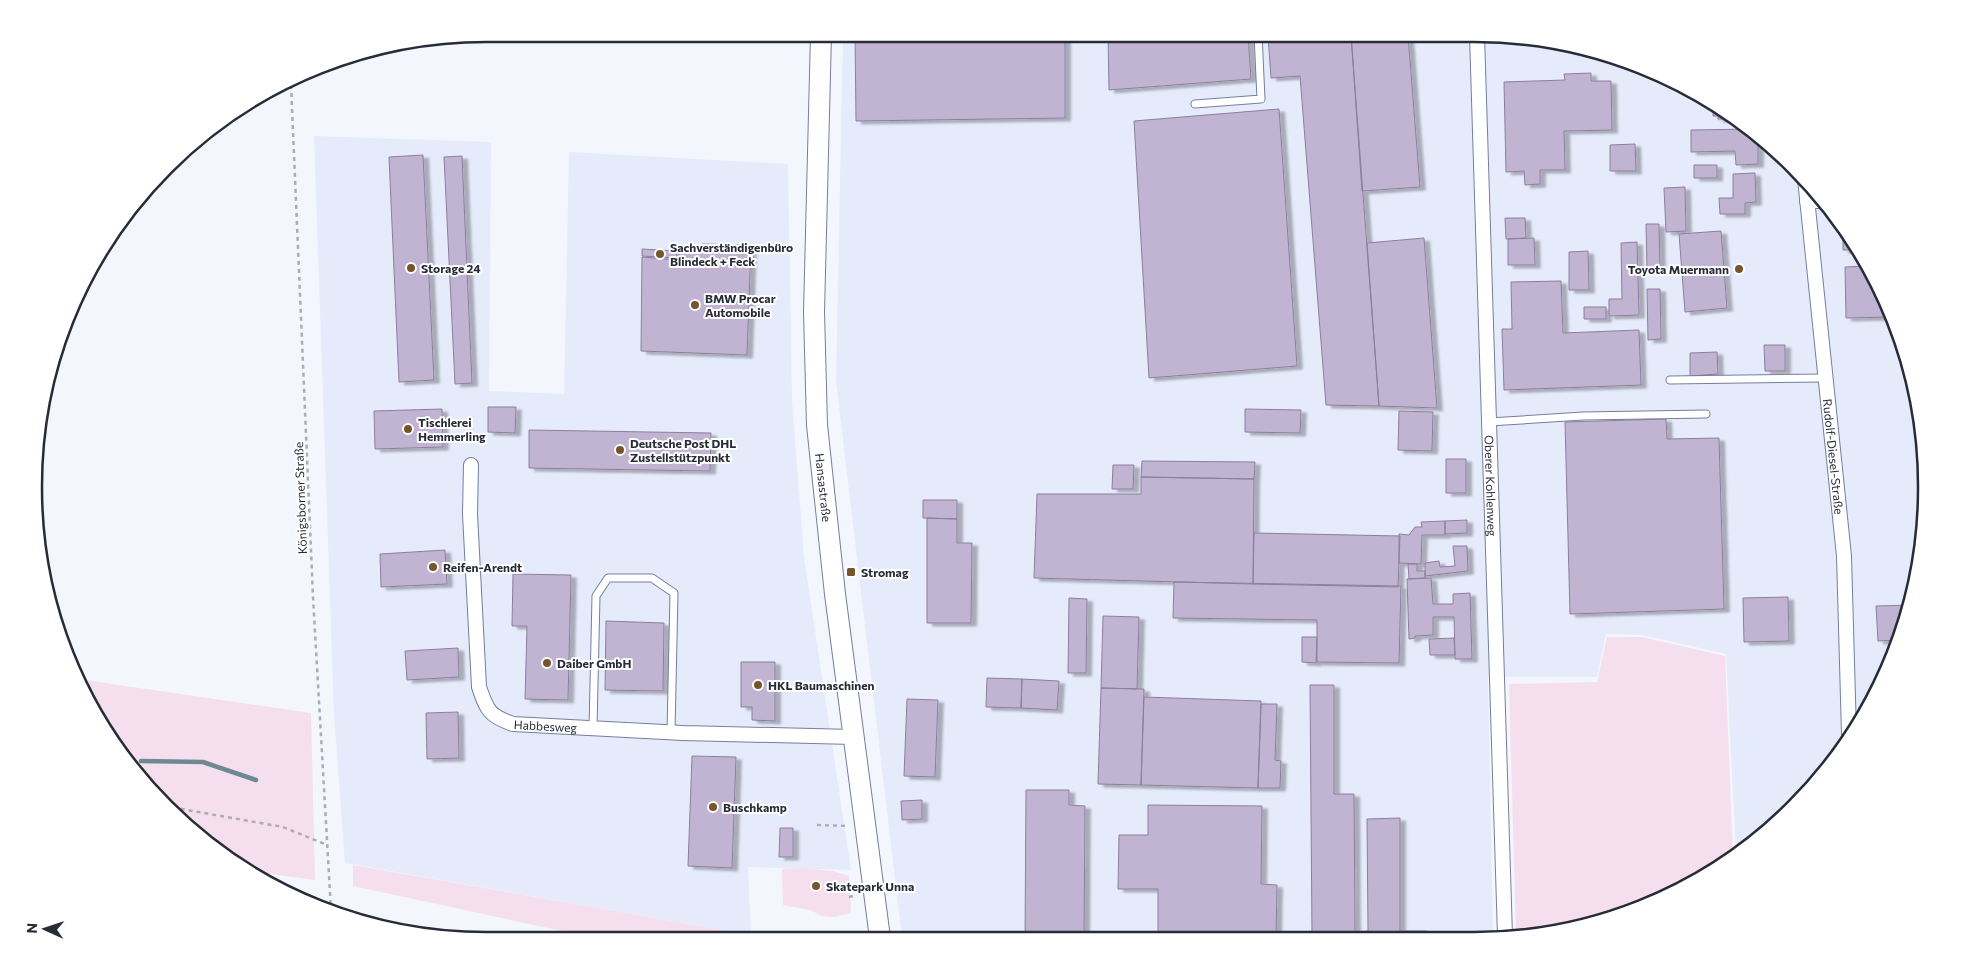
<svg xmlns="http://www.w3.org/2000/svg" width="1961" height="974" viewBox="0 0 1961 974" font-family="Commissioner,sans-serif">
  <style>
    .built { fill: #e6ebfb }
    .green { fill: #f5dfee }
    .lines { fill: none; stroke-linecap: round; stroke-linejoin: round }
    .stream { stroke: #6d8a94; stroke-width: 4.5 }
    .building { fill: #c1b4d2; stroke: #8c7f9d; filter: url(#shadow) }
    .lane-casing { stroke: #767e9c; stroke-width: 9 }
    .street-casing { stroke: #767e9c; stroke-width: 16 }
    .secondary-casing { stroke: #767e9c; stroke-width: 22 }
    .path { stroke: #aaadb5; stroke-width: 2.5; stroke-dasharray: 4 4; stroke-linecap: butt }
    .lane { stroke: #fff; stroke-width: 7 }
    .street { stroke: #fff; stroke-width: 14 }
    .secondary { stroke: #fff; stroke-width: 20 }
    .poi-dot { fill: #76552c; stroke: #fff; stroke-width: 2 }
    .labels { text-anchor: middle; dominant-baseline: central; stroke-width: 4; stroke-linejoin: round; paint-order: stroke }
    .poi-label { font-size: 12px; font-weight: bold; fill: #282c38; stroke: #fff; text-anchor: start }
    .street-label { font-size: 12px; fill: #282c38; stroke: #fff }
    .rim { fill: none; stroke: #282c38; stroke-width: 2.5 }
  </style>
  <defs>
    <filter id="shadow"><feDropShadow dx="5.5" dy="3" stdDeviation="1" flood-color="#0004"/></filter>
  </defs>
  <rect width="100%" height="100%" fill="#f4f6fd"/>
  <path class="built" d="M 843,34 L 1503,35 L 1591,49 L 1674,80 L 1750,127 L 1815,188 L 1866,260 L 1903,341 L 1923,428 L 1926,516 L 1912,604 L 1881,687 L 1815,786 L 1750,847 L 1736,855 L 1726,654 L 1642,635 L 1606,634 L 1597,677 L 1488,677 L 1493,937 L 902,938 L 836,381 Z
    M 314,136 L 491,142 L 489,391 L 564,394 L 569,152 L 788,164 L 792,401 L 804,557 L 851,870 L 748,867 L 751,935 L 345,863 L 334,715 Z"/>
  <path class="green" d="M 1607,637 L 1642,637 L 1725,656 L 1733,856 L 1647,906 L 1533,936 L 1516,936 L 1509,684 L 1597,682 Z
    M 78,679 L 311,713 L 315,880 L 256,872 L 167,808 L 80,687 Z
    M 353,865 L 751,935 L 773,938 L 599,939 L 353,886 Z
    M 802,868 L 833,871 L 849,876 L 851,913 L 835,917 L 822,916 L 810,910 L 783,905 L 782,869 Z"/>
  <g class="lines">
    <path class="stream" d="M 141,761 L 203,762 L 256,780"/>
  </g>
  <path class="building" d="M 855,34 L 1065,34 L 1065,118 L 856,121 Z
    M 1108,34 L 1248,34 L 1251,79 L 1109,90 Z
    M 1292,35 L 1351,35 L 1379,406 L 1326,405 L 1300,76 L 1271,78 L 1268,36 Z
    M 1351,35 L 1408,35 L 1420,187 L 1362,191 Z
    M 1591,73 L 1591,81 L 1611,81 L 1612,130 L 1564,131 L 1565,170 L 1540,170 L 1540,184 L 1525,185 L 1524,171 L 1506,172 L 1504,82 L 1565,80 L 1564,74 Z
    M 1713,104 L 1737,119 L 1718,119 L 1718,116 L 1713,116 Z
    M 1279,109 L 1297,366 L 1149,378 L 1134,121 Z
    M 1751,129 L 1758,135 L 1758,164 L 1736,165 L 1735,151 L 1691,152 L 1691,130 Z
    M 1635,144 L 1636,171 L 1610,171 L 1610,145 Z
    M 423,155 L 434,380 L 399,382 L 389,157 Z
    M 462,156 L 472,383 L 455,384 L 444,157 Z
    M 1694,165 L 1717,165 L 1717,178 L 1694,178 Z
    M 1755,173 L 1756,202 L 1745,203 L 1745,214 L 1720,214 L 1719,198 L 1733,198 L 1733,174 Z
    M 1685,187 L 1686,231 L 1666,232 L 1664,188 Z
    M 1505,218 L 1525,218 L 1526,238 L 1506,239 Z
    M 1646,224 L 1659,224 L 1660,269 L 1647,269 Z
    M 1721,231 L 1727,308 L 1685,312 L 1679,234 Z
    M 1424,238 L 1437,408 L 1379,406 L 1367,243 Z
    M 1534,238 L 1535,265 L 1508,265 L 1508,239 Z
    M 1843,238 L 1850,238 L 1855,244 L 1855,250 L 1843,250 Z
    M 1637,242 L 1639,315 L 1609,316 L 1609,299 L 1622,299 L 1621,243 Z
    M 702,244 L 751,245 L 747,355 L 641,351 L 642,257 L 677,260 L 680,251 L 702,252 Z
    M 642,249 L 677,251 L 677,258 L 642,256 Z
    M 1588,251 L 1589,290 L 1569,290 L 1569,252 Z
    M 1863,256 L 1866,260 L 1892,317 L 1846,318 L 1845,267 L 1863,266 Z
    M 1561,281 L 1563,333 L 1639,330 L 1641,385 L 1504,390 L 1502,329 L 1512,329 L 1511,282 Z
    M 1647,289 L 1660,289 L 1661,339 L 1648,340 Z
    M 1584,307 L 1606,307 L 1606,319 L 1584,319 Z
    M 1764,345 L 1785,345 L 1785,371 L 1765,371 Z
    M 1717,352 L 1718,374 L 1690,376 L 1690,353 Z
    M 488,407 L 516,407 L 515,433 L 488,432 Z
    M 442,409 L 443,447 L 375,449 L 374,411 Z
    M 1245,409 L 1301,410 L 1300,433 L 1245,432 Z
    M 1399,411 L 1433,412 L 1432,451 L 1398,450 Z
    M 1666,419 L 1667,439 L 1719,438 L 1724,609 L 1570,614 L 1565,422 Z
    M 529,430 L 711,433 L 710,471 L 529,468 Z
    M 1446,459 L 1466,459 L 1466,493 L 1446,493 Z
    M 1142,461 L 1255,462 L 1254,479 L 1141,477 Z
    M 1113,465 L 1134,465 L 1133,489 L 1112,489 Z
    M 1141,477 L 1254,479 L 1253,584 L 1034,578 L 1037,494 L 1141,494 Z
    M 923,500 L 957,500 L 957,519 L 923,518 Z
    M 927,518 L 957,519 L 957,543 L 972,543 L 971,623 L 927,623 Z
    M 1467,520 L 1467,533 L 1445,534 L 1445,521 Z
    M 1445,521 L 1445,535 L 1422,535 L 1421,564 L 1399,563 L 1399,534 L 1409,535 L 1415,527 L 1422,527 L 1421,522 Z
    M 1254,533 L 1400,536 L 1398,587 L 1253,584 Z
    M 1453,546 L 1467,546 L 1468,571 L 1425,576 L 1425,563 L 1439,561 L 1440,567 L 1455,566 Z
    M 445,550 L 447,584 L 381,587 L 380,554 Z
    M 1408,564 L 1417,564 L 1417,571 L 1425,571 L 1425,578 L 1409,579 Z
    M 513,574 L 571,575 L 568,700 L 525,699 L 527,626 L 512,626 Z
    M 1431,578 L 1433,604 L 1453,604 L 1453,594 L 1470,593 L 1472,659 L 1455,659 L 1454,617 L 1433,617 L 1433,635 L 1415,636 L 1415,638 L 1409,639 L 1407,579 Z
    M 1174,582 L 1401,586 L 1399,663 L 1317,662 L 1317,620 L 1173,618 Z
    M 1788,597 L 1789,641 L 1744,642 L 1743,598 Z
    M 1069,598 L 1087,599 L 1086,673 L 1068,673 Z
    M 1912,605 L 1898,640 L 1878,641 L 1876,606 Z
    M 1103,616 L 1139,617 L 1137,689 L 1101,688 Z
    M 606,621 L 664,623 L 663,691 L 605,690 Z
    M 1302,637 L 1317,637 L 1316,663 L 1302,662 Z
    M 1454,638 L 1455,655 L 1430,655 L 1429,639 Z
    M 458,648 L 459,677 L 407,680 L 405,651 Z
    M 741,662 L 775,662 L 775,721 L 752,720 L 752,707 L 741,707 Z
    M 1889,664 L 1881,686 L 1881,665 Z
    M 987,678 L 1022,679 L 1021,708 L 986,707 Z
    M 1022,679 L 1059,681 L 1057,710 L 1021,708 Z
    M 1310,685 L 1334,685 L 1334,794 L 1354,794 L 1355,932 L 1368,931 L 1367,819 L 1400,818 L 1400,931 L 1427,931 L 1428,937 L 1312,937 Z
    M 1101,688 L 1144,689 L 1141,785 L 1098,784 Z
    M 1144,697 L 1261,701 L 1258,788 L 1141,785 Z
    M 907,699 L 938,700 L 935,777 L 904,776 Z
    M 1261,704 L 1277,704 L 1275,760 L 1281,761 L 1280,788 L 1258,788 Z
    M 458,712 L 459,758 L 427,759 L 426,713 Z
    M 692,756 L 736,757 L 732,868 L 688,866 Z
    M 1026,790 L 1069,790 L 1069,805 L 1085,806 L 1084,938 L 1025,938 Z
    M 922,800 L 922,819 L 902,820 L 901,801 Z
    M 1148,805 L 1262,806 L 1261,884 L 1277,885 L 1276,937 L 1158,937 L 1158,889 L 1118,889 L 1119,835 L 1148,835 Z
    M 780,828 L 793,828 L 793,857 L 779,857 Z"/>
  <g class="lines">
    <defs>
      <path id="lane" d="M 1195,104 L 1261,99 L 1258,34
        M 1670,380 L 1825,378
        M 1489,422 L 1583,416 L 1706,414
        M 593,728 L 596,596 L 608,578 L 652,578 L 674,593 L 671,732"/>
      <g id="street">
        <path id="s1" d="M 1477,35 L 1505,936"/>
        <path id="s2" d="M 1805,179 L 1844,556 L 1849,734"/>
        <path d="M 1807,201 L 1824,201"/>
        <path id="s3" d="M 471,465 L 470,514 L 479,687 C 487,710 489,716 513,724 L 683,733 L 854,737"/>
      </g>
      <g id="secondary">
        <path id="s4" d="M 821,34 L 814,312 L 817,425 L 835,594 L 880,938"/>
      </g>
    </defs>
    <use href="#lane" class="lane-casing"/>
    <use href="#street" class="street-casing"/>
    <use href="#secondary" class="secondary-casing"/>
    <path class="path" d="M 291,85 L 313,597 L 331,910
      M 165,806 L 283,827 L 327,845
      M 817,825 L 849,826
      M 849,897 L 857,895"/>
    <use href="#lane" class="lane"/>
    <use href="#street" class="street"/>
    <use href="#secondary" class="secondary"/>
  </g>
  <g class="poi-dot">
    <circle cx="660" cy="254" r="5"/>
    <circle cx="411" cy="268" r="5"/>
    <circle cx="1739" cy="269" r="5"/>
    <circle cx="695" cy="305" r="5"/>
    <circle cx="408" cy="429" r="5"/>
    <circle cx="620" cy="450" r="5"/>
    <circle cx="433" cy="567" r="5"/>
    <rect x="846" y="567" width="10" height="10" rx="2.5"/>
    <circle cx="547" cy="663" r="5"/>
    <circle cx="758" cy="685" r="5"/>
    <circle cx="713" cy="807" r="5"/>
    <circle cx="816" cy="886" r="5"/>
  </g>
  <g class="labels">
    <g class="poi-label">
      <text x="670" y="247">Sachverständigenbüro<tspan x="670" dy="14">Blindeck + Feck</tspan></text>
      <text x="421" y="268">Storage 24</text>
      <text x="1729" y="269" text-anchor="end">Toyota Muermann</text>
      <text x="705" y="298">BMW Procar<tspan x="705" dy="14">Automobile</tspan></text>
      <text x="418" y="422">Tischlerei<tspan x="418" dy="14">Hemmerling</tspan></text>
      <text x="630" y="443">Deutsche Post DHL<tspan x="630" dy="14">Zustellstützpunkt</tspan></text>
      <text x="443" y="567">Reifen-Arendt</text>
      <text x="861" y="572">Stromag</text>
      <text x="557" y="663">Daiber GmbH</text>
      <text x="768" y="685">HKL Baumaschinen</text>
      <text x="723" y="807">Buschkamp</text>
      <text x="826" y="886">Skatepark Unna</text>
    </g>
    <g class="street-label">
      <text stroke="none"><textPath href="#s2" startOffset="279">Rudolf-Diesel-Straße</textPath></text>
      <text stroke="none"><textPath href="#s1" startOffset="451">Oberer Kohlenweg</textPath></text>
      <text stroke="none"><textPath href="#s4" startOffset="454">Hansastraße</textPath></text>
      <text transform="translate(300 498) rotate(-92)">Königsborner Straße</text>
      <text stroke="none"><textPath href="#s3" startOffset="308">Habbesweg</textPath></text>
    </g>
  </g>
  <path d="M0 0H1961V974H0ZM486 42H1474A444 444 0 0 1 1918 486V488A444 444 0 0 1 1474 932H486A444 444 0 0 1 42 488V486A444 444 0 0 1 486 42Z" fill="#fff" fill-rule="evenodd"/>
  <path class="rim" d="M486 42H1474A444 444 0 0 1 1918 486V488A444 444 0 0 1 1474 932H486A444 444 0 0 1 42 488V486A444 444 0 0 1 486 42Z"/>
  <g transform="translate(45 929) rotate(273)" stroke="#ffffff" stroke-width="4" paint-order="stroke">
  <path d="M0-4L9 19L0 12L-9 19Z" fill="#282c38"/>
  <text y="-8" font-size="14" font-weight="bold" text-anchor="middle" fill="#282c38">N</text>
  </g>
</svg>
